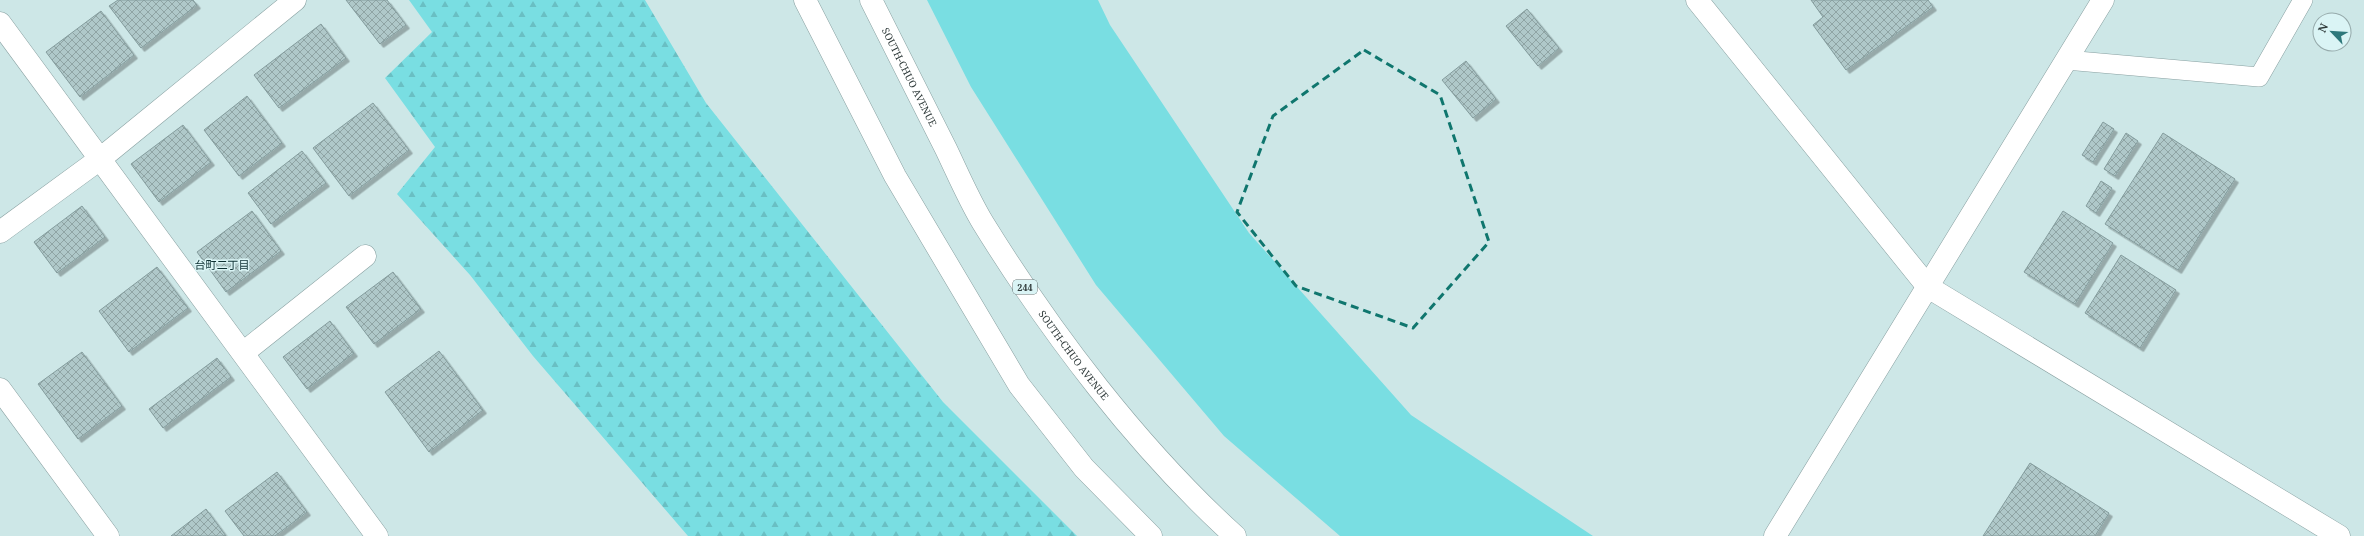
<svg xmlns="http://www.w3.org/2000/svg" width="2364" height="536" viewBox="0 0 2364 536" font-family="'Noto Serif','Noto Sans JP',serif">
  <style>
    .green { fill: #79dee2 }
    .forest { fill: url(#forest-firs) }
    .building { fill: url(#building-cross-hatch); stroke: #849c9d; filter: url(#shadow) }
    .lines { fill: none; stroke-linecap: round; stroke-linejoin: round }
    .service-casing { stroke: #88a0a1; stroke-width: 20 }
    .minor-casing { stroke: #88a0a1; stroke-width: 23 }
    .tertiary-casing { stroke: #88a0a1; stroke-width: 23 }
    .trunk-casing { stroke: #88a0a1; stroke-width: 23 }
    .service { stroke: #fff; stroke-width: 19 }
    .minor { stroke: #fff; stroke-width: 22 }
    .tertiary { stroke: #fff; stroke-width: 22 }
    .trunk { stroke: #fff; stroke-width: 22 }
    .marked { fill: none; stroke: #0f766e; stroke-width: 3; stroke-dasharray: 8 5; stroke-linejoin: round }
    .labels { text-anchor: middle; dominant-baseline: central; stroke-width: 3; stroke-linejoin: round; paint-order: stroke }
    .shield { fill: #daf4f5; stroke: #637273; stroke-width: 1 }
    .shield-label { font-size: 9px; font-weight: bold; fill: #303b3b }
    .street-label { font-size: 10px; fill: #303b3b; stroke: #daf4f5 }
    .neighbourhood-label { font-size: 11px; fill: #0e3133; stroke: #daf4f5 }
  </style>
  <defs>
    <pattern id="forest-firs" width="22" height="20" patternUnits="userSpaceOnUse"><rect width="22" height="20" fill="#79dee2"/><path d="M5 1l3.5 6h-7zM16 11l3.5 6h-7z" fill="#69bfc3"/></pattern>
    <pattern id="building-cross-hatch" width="8" height="8" patternUnits="userSpaceOnUse"><rect width="8" height="8" fill="#afc8c9"/><path d="M0 0l8 8M0 8l8-8" fill="none" stroke="#8fa4a4"/></pattern>
    <filter id="shadow"><feDropShadow dx="3.5" dy="3.5" stdDeviation="0" flood-color="#0004"/></filter>
  </defs>
  <rect width="100%" height="100%" fill="#cde7e7"/>
  <path class="green" d="M 927,0 L 1098,0 L 1110,25 L 1249,233 L 1411,415 L 1593,536 L 1340,536 L 1224,436 L 1096,285 L 971,87 Z"/>
  <path class="forest" d="M 409,0 L 645,0 L 706,103 L 943,402 L 1077,536 L 688,536 L 533,356 L 470,275 L 397,194 L 435,147 L 385,78 L 432,32 Z"/>
  <path class="building" d="M 118,0 L 193,0 L 197,5 L 141,48 L 109,6 Z
    M 346,0 L 387,0 L 406,25 L 380,44 Z
    M 1811,0 L 1928,0 L 1933,7 L 1846,70 L 1813,25 L 1823,17 Z
    M 1527,9 L 1559,48 L 1538,66 L 1506,26 Z
    M 101,11 L 134,55 L 80,97 L 46,52 Z
    M 321,24 L 346,58 L 279,108 L 254,75 Z
    M 1466,61 L 1496,99 L 1473,118 L 1442,80 Z
    M 247,96 L 282,143 L 239,176 L 204,130 Z
    M 373,103 L 409,150 L 349,196 L 313,148 Z
    M 2103,122 L 2114,129 L 2093,162 L 2082,155 Z
    M 183,125 L 211,162 L 159,202 L 131,164 Z
    M 2126,133 L 2138,141 L 2115,176 L 2104,169 Z
    M 2163,133 L 2235,179 L 2178,270 L 2105,224 Z
    M 302,151 L 326,183 L 271,224 L 248,193 Z
    M 2101,181 L 2112,188 L 2096,213 L 2086,206 Z
    M 82,206 L 105,237 L 57,273 L 34,242 Z
    M 252,211 L 281,251 L 226,292 L 197,252 Z
    M 2063,211 L 2113,243 L 2075,304 L 2024,272 Z
    M 2121,255 L 2176,290 L 2140,348 L 2085,313 Z
    M 157,267 L 188,308 L 129,352 L 99,311 Z
    M 393,272 L 421,309 L 374,344 L 346,307 Z
    M 330,321 L 354,353 L 307,389 L 283,357 Z
    M 439,351 L 483,410 L 429,452 L 385,392 Z
    M 82,352 L 122,406 L 78,439 L 38,384 Z
    M 217,358 L 231,377 L 163,428 L 149,409 Z
    M 2030,463 L 2109,513 L 2095,536 L 1983,536 Z
    M 277,472 L 307,512 L 275,536 L 244,536 L 225,511 Z
    M 206,509 L 226,536 L 171,536 Z"/>
  <g class="lines">
    <defs>
      <path id="service" d="M 2066,60 L 2259,77 L 2303,0"/>
      <path id="minor" d="M 1697,0 L 1928,287
        M 0,23 L 377,536
        M 0,232 L 100,159 L 295,0
        M 243,353 L 365,256
        M 0,389 L 108,536"/>
      <path id="tertiary" d="M 1928,287 L 2339,536
        M 1775,536 L 2103,0"/>
      <g id="trunk">
        <path d="M 805,0 L 895,176 L 1019,385 L 1084,468 L 1151,536"/>
        <path id="s1" d="M 871,0 C 896,50 921,100 946,149 C 958,174 969,200 983,223 C 1051,333 1138,448 1235,536"/>
      </g>
    </defs>
    <use href="#service" class="service-casing"/>
    <use href="#minor" class="minor-casing"/>
    <use href="#tertiary" class="tertiary-casing"/>
    <use href="#trunk" class="trunk-casing"/>
    <use href="#service" class="service"/>
    <use href="#minor" class="minor"/>
    <use href="#tertiary" class="tertiary"/>
    <use href="#trunk" class="trunk"/>
  </g>
  <path class="marked" d="M 1364,50 L 1440,95 L 1489,242 L 1413,328 L 1296,286 L 1237,212 L 1273,116 Z"/>
  <g class="labels">
    <rect class="shield" x="1013" y="280" width="24" height="14" rx="3"/>
    <g class="shield-label">
      <text x="1025" y="287">244</text>
    </g>
    <g class="street-label">
      <text stroke="none"><textPath href="#s1" startOffset="86">SOUTH-CHUO AVENUE</textPath></text>
      <text stroke="none"><textPath href="#s1" startOffset="410">SOUTH-CHUO AVENUE</textPath></text>
    </g>
    <g class="neighbourhood-label">
      <text x="222" y="264">台町二丁目</text>
    </g>
  </g>
  <g transform="translate(2332 32) rotate(295)"><circle r="19" fill="#daf4f5" stroke="#96aaab"/>
  <path d="M0-3L7 15L0 10L-7 15Z" fill="#2e787b"/>
  <text y="-6" font-size="11" font-weight="bold" text-anchor="middle" fill="#303b3b">N</text>
  </g>
</svg>
